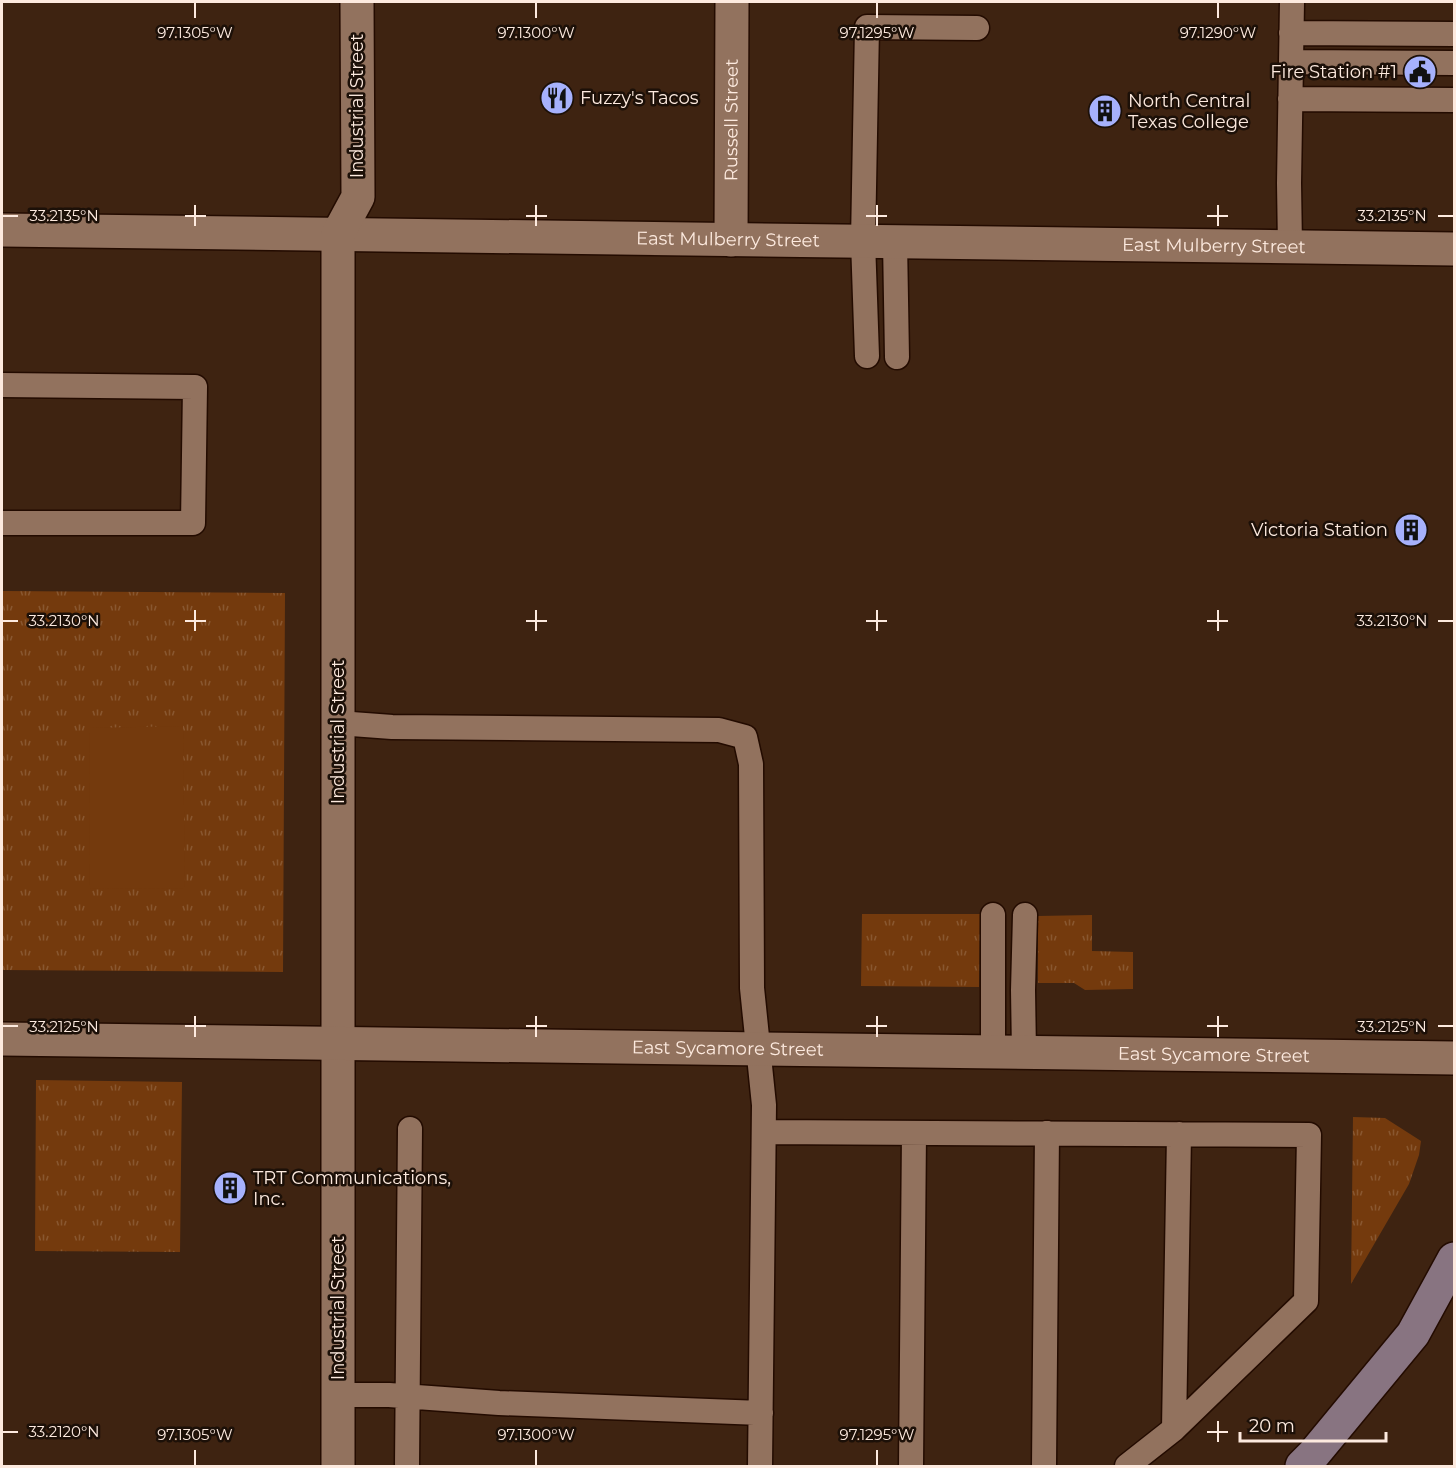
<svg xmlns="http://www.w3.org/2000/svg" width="1456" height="1468" viewBox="0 0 1456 1468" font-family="Montserrat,sans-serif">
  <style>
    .grass { fill: url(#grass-tufts) }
    .garden { fill: #743a0d }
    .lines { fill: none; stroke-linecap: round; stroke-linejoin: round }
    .service-casing { stroke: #230b00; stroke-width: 27 }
    .minor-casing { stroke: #230b00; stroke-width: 36 }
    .tertiary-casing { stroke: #230b00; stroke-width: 36 }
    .secondary-casing { stroke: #230b00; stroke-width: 36 }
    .service { stroke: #92725e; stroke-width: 24 }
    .minor { stroke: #92725e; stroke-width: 33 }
    .tertiary { stroke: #92725e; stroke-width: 33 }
    .secondary { stroke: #887481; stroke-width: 33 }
    .ticks { fill: none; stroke: #fdeadf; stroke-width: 2 }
    .labels { text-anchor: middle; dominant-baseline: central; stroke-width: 5; stroke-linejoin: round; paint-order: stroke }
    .poi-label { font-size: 18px; fill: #fdeadf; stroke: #1c1008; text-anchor: start }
    .street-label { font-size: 18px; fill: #fdeadf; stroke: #1c1008 }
    .ticks-label { font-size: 15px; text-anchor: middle; fill: #fdeadf; stroke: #1c1008; stroke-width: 5; stroke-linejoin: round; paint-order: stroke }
  </style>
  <defs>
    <pattern id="grass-tufts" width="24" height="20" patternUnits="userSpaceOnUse" patternTransform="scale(1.5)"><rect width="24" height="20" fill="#743a0d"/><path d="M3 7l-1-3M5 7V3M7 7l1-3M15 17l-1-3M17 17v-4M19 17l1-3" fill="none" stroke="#895730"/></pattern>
  </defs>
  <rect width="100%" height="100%" fill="#3e2311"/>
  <path class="grass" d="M 2,591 L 285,593 L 283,972 L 2,970 Z
    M 862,914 L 980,914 L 979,987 L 861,986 Z
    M 1092,915 L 1092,951 L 1133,952 L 1133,989 L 1085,990 L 1074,983 L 1038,983 L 1038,916 Z
    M 36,1080 L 182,1082 L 180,1252 L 35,1251 Z
    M 1353,1117 L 1385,1118 L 1421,1141 L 1419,1155 L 1409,1184 L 1351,1284 Z"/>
  <path class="garden" d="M 183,726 L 185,888 L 90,889 L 89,728 Z"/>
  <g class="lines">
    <defs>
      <path id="service" d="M 1291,33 L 1454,34
        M 1291,62 L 1454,63
        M 1290,99 L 1454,100
        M 895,241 L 897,357
        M 1290,247 L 1289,183 L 1292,2
        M 867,356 L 863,241 L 867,27 L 977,28
        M 2,385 L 195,387 L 193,523 L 2,523
        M 338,723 L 392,727 L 719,730 L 745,737 L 751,764 L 752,988 L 764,1105 L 760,1466
        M 993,915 L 993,1052
        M 1024,1053 L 1023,990 L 1025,915
        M 764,1132 C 946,1133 1127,1134 1309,1135 L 1306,1301 L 1174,1429 L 1179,1134
        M 338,1395 L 389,1395 L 499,1403 L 761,1413
        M 407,1466 L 410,1129
        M 911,1466 L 914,1133
        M 1044,1466 L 1047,1133
        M 1127,1466 L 1174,1429"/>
      <g id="minor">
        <path id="s1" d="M 2,230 L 1454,249"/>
        <path id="s2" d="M 731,240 L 732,2"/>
        <path d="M 338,1466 L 338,234 L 358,197 L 357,2"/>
      </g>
      <g id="tertiary">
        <path id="s3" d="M 2,1039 L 1454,1058"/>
      </g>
      <path id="secondary" d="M 1302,1466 L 1313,1455 L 1413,1334 L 1454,1259"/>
    </defs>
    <use href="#service" class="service-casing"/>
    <use href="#minor" class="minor-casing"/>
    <use href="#tertiary" class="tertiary-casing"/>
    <use href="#secondary" class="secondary-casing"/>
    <use href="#service" class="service"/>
    <use href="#minor" class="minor"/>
    <use href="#tertiary" class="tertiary"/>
    <use href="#secondary" class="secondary"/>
  </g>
  <path class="ticks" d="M 195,3 L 195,18M 536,3 L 536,18M 877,3 L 877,18M 1218,3 L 1218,18M 195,205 L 195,226M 536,205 L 536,226M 877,205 L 877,226M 1218,205 L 1218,226M 3,216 L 18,216M 185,216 L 206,216M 526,216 L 547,216M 866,216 L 887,216M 1207,216 L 1228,216M 1438,216 L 1453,216M 195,610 L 195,631M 536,610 L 536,631M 877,610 L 877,631M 1218,610 L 1218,631M 3,621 L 18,621M 185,621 L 206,621M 526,621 L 547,621M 866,621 L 887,621M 1207,621 L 1228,621M 1438,621 L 1453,621M 195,1016 L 195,1037M 536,1016 L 536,1037M 877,1016 L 877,1037M 1218,1016 L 1218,1037M 3,1026 L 18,1026M 185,1026 L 206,1026M 526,1026 L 547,1026M 866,1026 L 887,1026M 1207,1026 L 1228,1026M 1438,1026 L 1453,1026M 1218,1421 L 1218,1442M 3,1432 L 18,1432M 1207,1432 L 1228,1432M 195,1450 L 195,1465M 536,1450 L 536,1465M 877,1450 L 877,1465"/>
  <defs>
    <symbol id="civic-disc" viewBox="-11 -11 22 22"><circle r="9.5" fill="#a6b1fc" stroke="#1c1008"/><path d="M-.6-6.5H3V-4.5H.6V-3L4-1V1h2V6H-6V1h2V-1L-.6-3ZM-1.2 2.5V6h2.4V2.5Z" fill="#111"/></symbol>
    <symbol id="restaurant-disc" viewBox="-11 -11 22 22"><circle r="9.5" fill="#a6b1fc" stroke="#1c1008"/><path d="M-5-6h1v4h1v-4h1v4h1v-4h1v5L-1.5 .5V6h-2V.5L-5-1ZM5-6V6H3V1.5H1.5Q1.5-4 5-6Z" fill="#111"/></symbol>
    <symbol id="building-disc" viewBox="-11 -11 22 22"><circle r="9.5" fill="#a6b1fc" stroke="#1c1008"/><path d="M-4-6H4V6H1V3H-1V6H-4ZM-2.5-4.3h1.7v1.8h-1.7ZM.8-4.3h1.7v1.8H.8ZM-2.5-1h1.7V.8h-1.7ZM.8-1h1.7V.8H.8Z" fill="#111"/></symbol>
  </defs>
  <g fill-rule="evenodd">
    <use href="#civic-disc" x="1401" y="53" width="38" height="38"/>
    <use href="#restaurant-disc" x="538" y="79" width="38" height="38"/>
    <use href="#building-disc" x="1086" y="92" width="38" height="38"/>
    <use href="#building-disc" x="1392" y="511" width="38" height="38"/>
    <use href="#building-disc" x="211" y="1169" width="38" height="38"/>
  </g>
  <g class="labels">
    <g class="poi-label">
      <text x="1397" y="72" text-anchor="end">Fire Station #1</text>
      <text x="580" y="98">Fuzzy's Tacos</text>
      <text x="1128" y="101">North Central<tspan x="1128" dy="21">Texas College</tspan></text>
      <text x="1388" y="530" text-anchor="end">Victoria Station</text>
      <text x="253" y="1178">TRT Communications,<tspan x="253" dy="21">Inc.</tspan></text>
    </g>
    <g class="street-label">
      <text transform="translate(357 106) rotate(-90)">Industrial Street</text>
      <text stroke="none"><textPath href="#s2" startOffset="120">Russell Street</textPath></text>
      <text stroke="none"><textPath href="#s1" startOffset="726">East Mulberry Street</textPath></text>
      <text stroke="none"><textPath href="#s1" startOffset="1212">East Mulberry Street</textPath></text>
      <text transform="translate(338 732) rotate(-90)">Industrial Street</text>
      <text stroke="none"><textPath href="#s3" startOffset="726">East Sycamore Street</textPath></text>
      <text stroke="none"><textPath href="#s3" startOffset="1212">East Sycamore Street</textPath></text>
      <text transform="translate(338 1308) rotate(-90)">Industrial Street</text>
    </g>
  </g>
  <g class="ticks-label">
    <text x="195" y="38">97.1305°W</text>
    <text x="536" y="38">97.1300°W</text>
    <text x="877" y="38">97.1295°W</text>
    <text x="1218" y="38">97.1290°W</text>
    <text x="64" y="221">33.2135°N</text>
    <text x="1392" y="221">33.2135°N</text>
    <text x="64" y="626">33.2130°N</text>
    <text x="1392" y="626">33.2130°N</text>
    <text x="64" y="1032">33.2125°N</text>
    <text x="1392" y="1032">33.2125°N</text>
    <text x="64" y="1437">33.2120°N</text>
    <text x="195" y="1440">97.1305°W</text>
    <text x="536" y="1440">97.1300°W</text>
    <text x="877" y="1440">97.1295°W</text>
  </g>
  <rect width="1456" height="1468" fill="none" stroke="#fdeadf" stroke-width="6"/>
  <path d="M1240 1432v9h146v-9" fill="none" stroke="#fdeadf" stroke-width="3"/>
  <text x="1249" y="1432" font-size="18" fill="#fdeadf" stroke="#1c1008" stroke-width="4.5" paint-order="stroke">20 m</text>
</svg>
